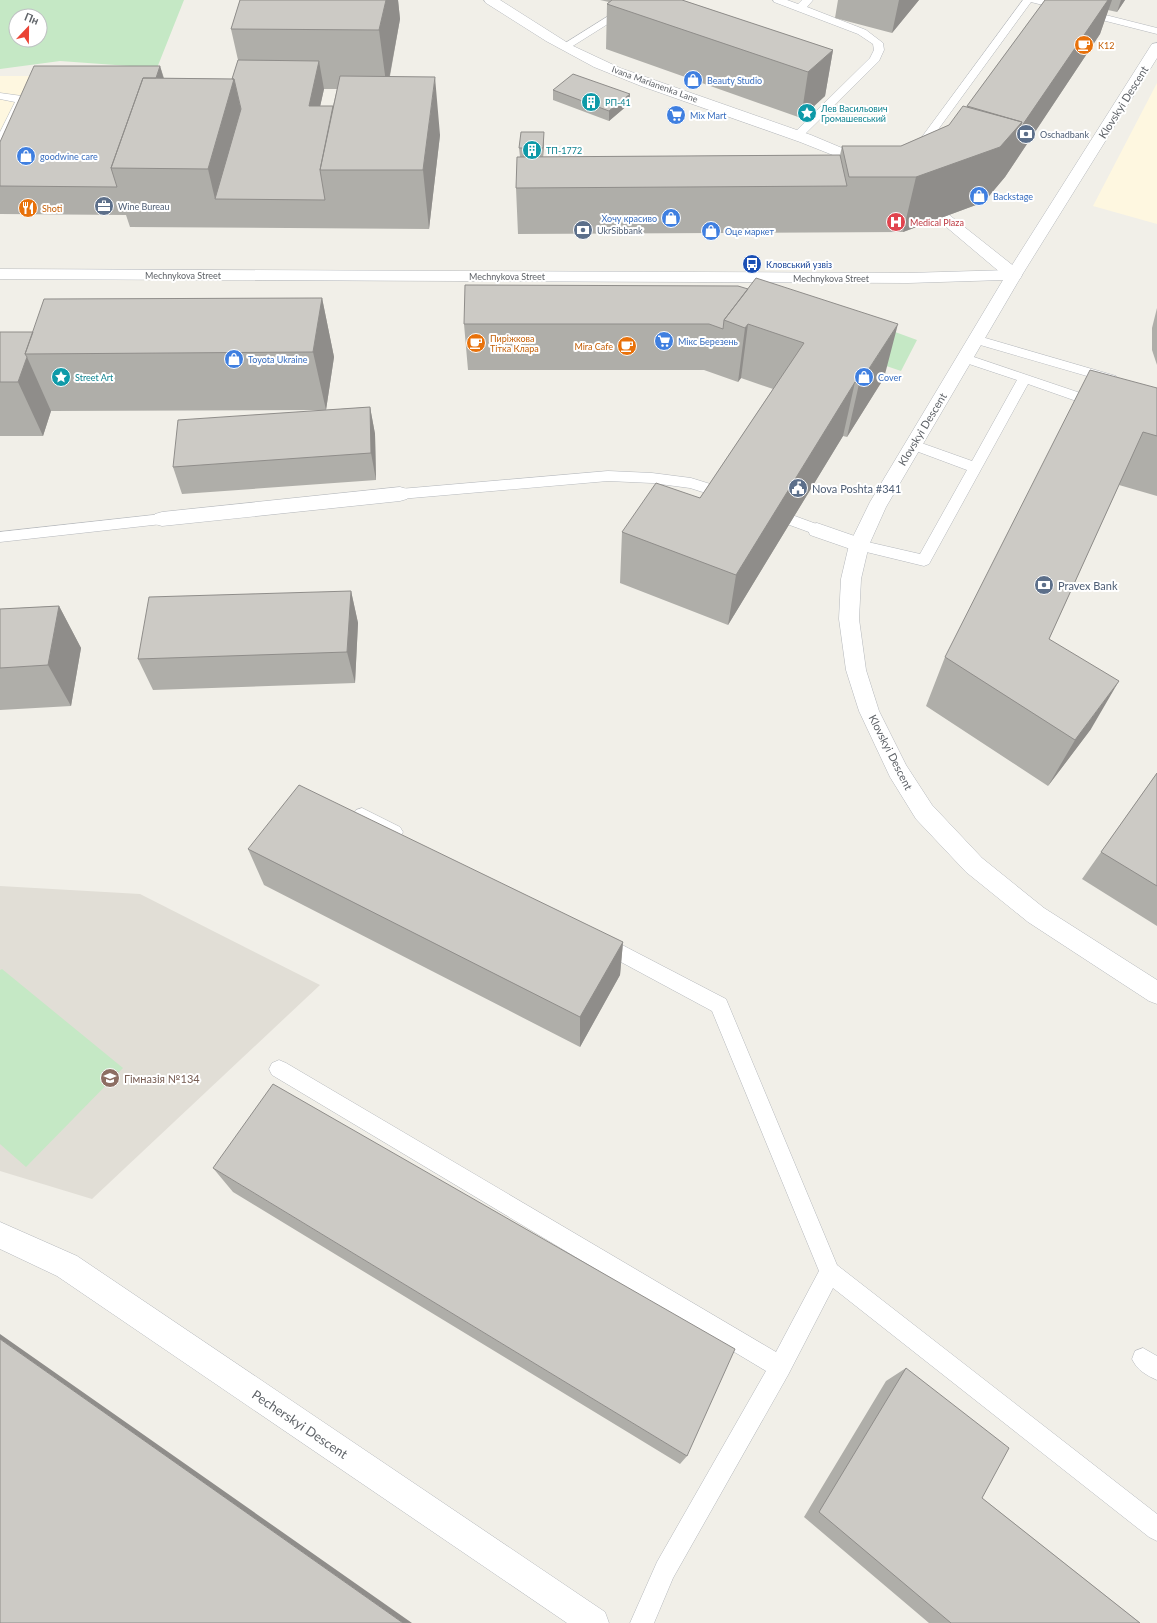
<svg xmlns="http://www.w3.org/2000/svg" width="1157" height="1623" viewBox="0 0 1157 1623" font-family="Lato,sans-serif">
  <style>
    .commercial { fill: #fef7e0 }
    .education { fill: #e1ded6 }
    .green { fill: #c5e8c5; fill-rule: evenodd }
    .lines { fill: none; stroke-linecap: round; stroke-linejoin: round }
    .service-casing { stroke: #b5b8bc; stroke-width: 1 }
    .minor-casing { stroke: #b5b8bc; stroke-width: 1 }
    .tertiary-casing { stroke: #b5b8bc; stroke-width: 1 }
    .service { fill: #fff; fill-rule: evenodd }
    .minor { fill: #fff; fill-rule: evenodd }
    .tertiary { fill: #fff; fill-rule: evenodd }
    .wall { fill: #afaea9; fill-rule: evenodd }
    .shaded-wall { fill: #8f8d8a }
    .building { fill: #cccac5; stroke: #8f8d8a }
    .labels { text-anchor: middle; dominant-baseline: central; stroke-width: 4; stroke-linejoin: round; paint-order: stroke }
    .far-food-label { font-size: 9px; fill: #c56008; stroke: #fff; text-anchor: start }
    .far-shop-label { font-size: 9px; fill: #366cbe; stroke: #fff; text-anchor: start }
    .far-street-label { font-size: 9px; fill: #5f6368; stroke: #fff }
    .far-culture-label { font-size: 9px; fill: #0d838f; stroke: #fff; text-anchor: start }
    .far-service-label { font-size: 9px; fill: #4e5e75; stroke: #fff; text-anchor: start }
    .far-health-label { font-size: 9px; fill: #be3a42; stroke: #fff; text-anchor: start }
    .far-transit-label { font-size: 9px; fill: #164399; stroke: #fff; text-anchor: start }
    .street-label { font-size: 11px; fill: #5f6368; stroke: #fff }
    .service-label { font-size: 11px; fill: #4e5e75; stroke: #fff; text-anchor: start }
    .education-label { font-size: 11px; fill: #785e54; stroke: #fff; text-anchor: start }
    .near-street-label { font-size: 13px; fill: #5f6368; stroke: #fff }
  </style>
  <rect width="100%" height="100%" fill="#f1efe8"/>
  <path class="commercial" d="M 0,76 L 42,76 L 0,172 Z
    M 1157,83 L 1157,224 L 1093,206 Z"/>
  <path class="education" d="M 0,886 L 140,894 L 320,985 L 92,1199 L 0,1171 Z"/>
  <path class="green" d="M 0,0 L 184,0 L 157,68 L 60,61 L 0,69 ZM 16,16 L 40,16 L 40,40 L 16,40 Z
    M 887,329 L 917,340 L 901,371 L 804,338 Z
    M 2,969 L 123,1068 L 26,1167 L 0,1144 L 0,970 Z"/>
  <g class="lines">
    <defs>
      <path id="service" d="M 773,0 L 787,0 L 798,4 L 802,0 L 813,0 L 807,7 L 866,30 L 883,43 L 884,50 L 879,61 L 802,137 L 798,138 L 792,135 L 794,133 L 870,58 L 874,50 L 873,44 L 858,34 L 774,2 Z
        M 1023,0 L 1046,0 L 1157,28 L 1157,34 L 1031,2 L 921,153 L 913,153 L 911,151 L 913,149 Z
        M 618,10 L 631,14 L 632,16 L 627,19 L 619,17 L 568,49 L 564,50 L 559,47 Z
        M 0,93 L 22,96 L 25,102 L 6,144 L 4,146 L 0,147 L 0,132 L 15,102 L 0,99 Z
        M 975,335 L 1116,376 L 1118,379 L 1116,382 L 1111,383 L 970,342 L 969,339 L 970,336 Z
        M 965,354 L 1104,401 L 1106,404 L 1104,407 L 1099,409 L 1028,384 L 929,564 L 924,566 L 854,549 L 852,545 L 854,541 L 859,540 L 920,554 L 967,470 L 908,448 L 906,445 L 908,442 L 913,440 L 972,461 L 1017,380 L 960,361 L 958,358 L 960,355 Z
        M 608,471 L 652,473 L 691,478 L 733,491 L 735,495 L 733,499 L 728,500 L 690,488 L 652,483 L 608,481 L 400,499 L 395,498 L 393,494 L 395,490 L 400,489 Z
        M 162,514 L 167,515 L 169,519 L 167,523 L 162,524 L 0,542 L 0,532 Z
        M 792,515 L 822,526 L 824,530 L 822,534 L 817,535 L 787,524 L 785,520 L 787,516 Z
        M 362,808 L 400,827 L 403,832 L 400,837 L 394,839 L 388,837 L 356,820 L 353,815 L 356,810 Z
        M 601,934 L 726,999 L 837,1265 L 1157,1514 L 1157,1541 L 1149,1537 L 833,1288 L 788,1375 L 673,1578 L 654,1623 L 630,1623 L 657,1562 L 766,1371 L 272,1075 L 269,1069 L 272,1063 L 279,1060 L 286,1063 L 776,1352 L 819,1271 L 712,1011 L 595,948 L 592,942 L 595,936 Z
        M 1143,1348 L 1157,1356 L 1157,1380 C 1146,1375 1137,1370 1132,1359 L 1135,1351 Z"/>
      <path id="minor" d="M 484,0 L 500,0 L 571,45 L 620,68 L 811,135 L 873,161 L 875,164 L 873,167 L 868,168 L 863,167 L 800,142 L 641,86 L 594,67 L 546,41 L 486,3 Z
        M 943,212 L 948,214 L 1020,271 L 1022,275 L 1020,279 L 1014,280 L 1008,279 L 938,220 L 935,217 L 938,214 Z
        M 400,487 L 407,489 L 409,494 L 407,499 L 400,501 L 162,526 L 155,524 L 153,519 L 155,514 L 162,512 Z
        M 817,523 L 866,540 L 869,545 L 866,550 L 859,552 L 810,535 L 808,530 L 810,525 Z
        M 0,1222 L 77,1256 L 605,1612 L 609,1623 L 567,1623 L 57,1276 L 0,1249 Z"/>
      <path id="tertiary" d="M 1157,43 L 1157,58 L 1022,275 L 886,507 L 869,545 L 861,579 L 859,619 L 866,670 L 879,711 L 906,765 L 932,805 L 982,858 L 1044,908 L 1157,980 L 1157,1004 L 1149,1001 L 1028,922 L 966,872 L 916,819 L 890,777 L 859,711 L 846,670 L 839,619 L 841,579 L 849,545 L 870,502 L 1003,280 L 908,283 L 0,279 L 0,269 L 908,273 L 1009,270 L 1150,47 L 1152,44 Z"/>
    </defs>
    <use href="#service" class="service-casing"/>
    <use href="#minor" class="minor-casing"/>
    <use href="#tertiary" class="tertiary-casing"/>
    <use href="#service" class="service"/>
    <use href="#minor" class="minor"/>
    <use href="#tertiary" class="tertiary"/>
  </g>
  <path class="wall" d="M 240,0 L 398,0 L 400,19 L 390,76 L 440,135 L 429,229 L 130,227 L 126,215 L 0,214 L 0,142 L 160,66 L 164,78 L 232,79 L 238,60 L 231,29 ZM 324,89 L 337,89 L 333,106 L 320,106 Z
    M 600,0 L 682,0 L 833,50 L 825,96 L 801,118 L 606,49 L 607,4 L 609,2 Z
    M 838,0 L 919,0 L 892,33 L 835,18 Z
    M 1045,0 L 1125,0 L 1117,12 L 1108,10 L 1100,34 L 1005,177 L 984,202 L 903,232 L 518,234 L 516,188 L 520,157 L 519,148 L 544,142 L 543,157 L 840,155 L 842,146 L 901,146 L 949,125 L 967,106 Z
    M 553,90 L 630,94 L 629,104 L 609,121 L 553,100 Z
    M 738,286 L 884,378 L 847,437 L 843,436 L 728,625 L 620,583 L 622,532 L 700,498 L 773,389 L 741,378 L 738,382 L 704,370 L 468,370 L 464,324 Z
    M 322,298 L 334,357 L 326,410 L 370,407 L 375,434 L 376,480 L 182,494 L 173,467 L 320,410 L 51,411 L 43,436 L 0,436 L 0,332 L 33,332 Z
    M 1157,308 L 1157,365 L 1152,350 L 1152,328 Z
    M 1157,388 L 1157,496 L 1119,485 L 1049,639 L 1091,729 L 1048,786 L 926,706 L 945,657 Z
    M 351,591 L 358,623 L 355,683 L 153,690 L 138,659 Z
    M 59,606 L 81,648 L 71,706 L 0,710 L 0,609 Z
    M 1157,773 L 1157,926 L 1082,879 Z
    M 248,849 L 623,942 L 620,975 L 580,1047 L 264,885 Z
    M 213,1168 L 687,1456 L 680,1464 L 233,1192 Z
    M 906,1368 L 982,1498 L 1140,1623 L 929,1623 L 804,1517 L 886,1381 Z"/>
  <path class="shaded-wall" d="M 386,0 L 398,0 L 400,19 L 387,90 L 379,30 Z
    M 899,0 L 919,0 L 892,33 Z
    M 1108,0 L 1112,0 L 1100,34 L 1005,177 L 984,202 L 903,232 L 916,177 Z
    M 1121,0 L 1125,0 L 1117,12 Z
    M 833,50 L 825,96 L 801,118 L 808,72 Z
    M 319,61 L 324,89 L 314,134 L 309,106 Z
    M 160,66 L 168,94 L 126,168 Z
    M 435,77 L 440,135 L 429,229 L 423,170 Z
    M 234,79 L 247,137 L 215,199 L 208,169 Z
    M 630,94 L 629,104 L 609,121 L 609,111 Z
    M 544,132 L 544,142 L 543,158 L 543,148 Z
    M 322,298 L 334,357 L 326,410 L 313,352 Z
    M 748,324 L 741,378 L 738,382 L 745,328 Z
    M 898,324 L 884,378 L 847,437 L 859,384 Z
    M 27,357 L 51,411 L 43,436 L 18,382 Z
    M 855,382 L 843,436 L 728,625 L 736,575 Z
    M 370,407 L 375,434 L 376,480 L 371,453 Z
    M 351,591 L 358,623 L 355,683 L 347,652 Z
    M 59,606 L 81,648 L 71,706 L 48,665 Z
    M 1119,681 L 1091,729 L 1048,786 L 1075,740 Z
    M 623,942 L 620,975 L 580,1047 L 580,1017 Z
    M 0,1334 L 412,1623 L 403,1623 L 0,1339 Z"/>
  <path class="building" d="M 240,0 L 386,0 L 379,30 L 231,29 Z
    M 612,0 L 682,0 L 833,50 L 808,72 L 607,4 Z
    M 1045,0 L 1108,0 L 1019,130 L 1022,122 L 967,106 Z
    M 238,60 L 319,61 L 309,106 L 333,106 L 320,170 L 325,200 L 215,199 L 241,109 L 234,79 L 232,79 Z
    M 34,66 L 160,66 L 156,78 L 143,78 L 111,168 L 117,187 L 0,186 L 0,142 Z
    M 573,74 L 630,94 L 609,111 L 553,90 Z
    M 340,76 L 435,77 L 423,170 L 320,170 Z
    M 143,78 L 234,79 L 208,169 L 111,168 Z
    M 963,106 L 1022,122 L 1000,147 L 916,177 L 849,177 L 842,146 L 901,146 L 949,125 Z
    M 521,132 L 544,132 L 543,148 L 519,148 Z
    M 840,155 L 847,186 L 516,188 L 517,157 Z
    M 756,278 L 898,324 L 859,384 L 855,382 L 736,575 L 622,532 L 656,483 L 700,498 L 804,343 L 748,324 L 745,328 L 724,320 Z
    M 465,285 L 738,286 L 748,289 L 724,320 L 723,329 L 709,324 L 464,324 Z
    M 322,298 L 313,352 L 25,354 L 44,299 Z
    M 0,332 L 33,332 L 25,354 L 27,357 L 18,382 L 0,382 Z
    M 1090,370 L 1157,388 L 1157,436 L 1143,432 L 1049,639 L 1119,681 L 1075,740 L 945,657 Z
    M 370,407 L 371,453 L 173,467 L 178,420 Z
    M 351,591 L 347,652 L 138,659 L 149,597 Z
    M 59,606 L 48,665 L 0,668 L 0,609 Z
    M 1157,773 L 1157,886 L 1101,852 Z
    M 299,785 L 623,942 L 580,1017 L 248,849 Z
    M 273,1084 L 735,1349 L 687,1456 L 213,1168 Z
    M 0,1339 L 403,1623 L 0,1623 Z
    M 906,1368 L 1009,1448 L 982,1498 L 1140,1623 L 951,1623 L 819,1512 Z"/>
  <defs>
    <symbol id="cafe-disc" viewBox="-11 -11 22 22"><circle r="9.5" fill="#e8710a" stroke="#fff"/><path d="M-5.5-4.5H6V0H3Q3 3.5 0 3.5H-2.5Q-5.5 3.5-5.5 0ZM3-3.2v2h1.7v-2ZM-6 4.5H4V6H-6Z" fill="#fff"/></symbol>
    <symbol id="shop-disc" viewBox="-11 -11 22 22"><circle r="9.5" fill="#3f7fe0" stroke="#fff"/><path d="M-5-2.5h2.3a2.7 3.5 0 0 1 5.4 0H5L5.5 6h-11ZM-1.5-2.5h3a1.5 2.3 0 0 0-3 0Z" fill="#fff"/></symbol>
    <symbol id="building-disc" viewBox="-11 -11 22 22"><circle r="9.5" fill="#0f9aa8" stroke="#fff"/><path d="M-4-6H4V6H1V3H-1V6H-4ZM-2.5-4.3h1.7v1.8h-1.7ZM.8-4.3h1.7v1.8H.8ZM-2.5-1h1.7V.8h-1.7ZM.8-1h1.7V.8H.8Z" fill="#fff"/></symbol>
    <symbol id="sight-disc" viewBox="-11 -11 22 22"><circle r="9.5" fill="#0f9aa8" stroke="#fff"/><path d="M0-6L1.8-2.2L6-1.7L2.9 1.2L3.7 5.4L0 3.3L-3.7 5.4L-2.9 1.2L-6-1.7L-1.8-2.2Z" fill="#fff"/></symbol>
    <symbol id="supermarket-disc" viewBox="-11 -11 22 22"><circle r="9.5" fill="#3f7fe0" stroke="#fff"/><path d="M-6-5.5h2.5l.6 2H6L4.5 2H-2.5L-4.4-4H-6ZM-1.5 3.2a1.3 1.3 0 1 0 .1 0ZM3 3.2a1.3 1.3 0 1 0 .1 0Z" fill="#fff"/></symbol>
    <symbol id="bank-disc" viewBox="-11 -11 22 22"><circle r="9.5" fill="#5c6f8a" stroke="#fff"/><path d="M-6-4H6V4H-6ZM0-2.3a2.3 2.3 0 1 0 0 4.6a2.3 2.3 0 1 0 0-4.6Z" fill="#fff"/></symbol>
    <symbol id="office-disc" viewBox="-11 -11 22 22"><circle r="9.5" fill="#5c6f8a" stroke="#fff"/><path d="M-6-3h4V-5.5h4V-3h4V5H-6ZM-1-4.5V-3h2v-1.5ZM-6 0V1H6V0Z" fill="#fff"/></symbol>
    <symbol id="restaurant-disc" viewBox="-11 -11 22 22"><circle r="9.5" fill="#e8710a" stroke="#fff"/><path d="M-5-6h1v4h1v-4h1v4h1v-4h1v5L-1.5 .5V6h-2V.5L-5-1ZM5-6V6H3V1.5H1.5Q1.5-4 5-6Z" fill="#fff"/></symbol>
    <symbol id="hospital-disc" viewBox="-11 -11 22 22"><circle r="9.5" fill="#e0444e" stroke="#fff"/><path d="M-5-5h3v3.5h4V-5h3V5h-3V1.5h-4V5h-3Z" fill="#fff"/></symbol>
    <symbol id="bus-disc" viewBox="-11 -11 22 22"><circle r="9.5" fill="#1a4fb4" stroke="#fff"/><path d="M-5-6H5V4H4V6H2V4H-2V6H-4V4H-5ZM-3.5-4V0h7V-4ZM-3.5 1.2v1.5H-2V1.2ZM2 1.2v1.5H3.5V1.2Z" fill="#fff"/></symbol>
    <symbol id="civic-disc" viewBox="-11 -11 22 22"><circle r="9.5" fill="#5c6f8a" stroke="#fff"/><path d="M-.6-6.5H3V-4.5H.6V-3L4-1V1h2V6H-6V1h2V-1L-.6-3ZM-1.2 2.5V6h2.4V2.5Z" fill="#fff"/></symbol>
    <symbol id="school-disc" viewBox="-11 -11 22 22"><circle r="9.5" fill="#8d6e63" stroke="#fff"/><path d="M0-5L7-2L0 1L-7-2ZM-4 1L0 2.5L4 1V4Q0 6-4 4Z" fill="#fff"/></symbol>
  </defs>
  <g fill-rule="evenodd">
    <use href="#cafe-disc" x="1073" y="34" width="22" height="22"/>
    <use href="#shop-disc" x="682" y="69" width="22" height="22"/>
    <use href="#building-disc" x="580" y="91" width="22" height="22"/>
    <use href="#sight-disc" x="796" y="102" width="22" height="22"/>
    <use href="#supermarket-disc" x="665" y="104" width="22" height="22"/>
    <use href="#bank-disc" x="1015" y="123" width="22" height="22"/>
    <use href="#building-disc" x="521" y="139" width="22" height="22"/>
    <use href="#shop-disc" x="15" y="145" width="22" height="22"/>
    <use href="#shop-disc" x="968" y="185" width="22" height="22"/>
    <use href="#office-disc" x="93" y="195" width="22" height="22"/>
    <use href="#restaurant-disc" x="17" y="197" width="22" height="22"/>
    <use href="#shop-disc" x="660" y="207" width="22" height="22"/>
    <use href="#hospital-disc" x="885" y="211" width="22" height="22"/>
    <use href="#bank-disc" x="572" y="219" width="22" height="22"/>
    <use href="#shop-disc" x="700" y="220" width="22" height="22"/>
    <use href="#bus-disc" x="741" y="253" width="22" height="22"/>
    <use href="#supermarket-disc" x="653" y="330" width="22" height="22"/>
    <use href="#cafe-disc" x="465" y="332" width="22" height="22"/>
    <use href="#cafe-disc" x="616" y="335" width="22" height="22"/>
    <use href="#shop-disc" x="223" y="348" width="22" height="22"/>
    <use href="#sight-disc" x="50" y="366" width="22" height="22"/>
    <use href="#shop-disc" x="853" y="366" width="22" height="22"/>
    <use href="#civic-disc" x="787" y="477" width="22" height="22"/>
    <use href="#bank-disc" x="1033" y="574" width="22" height="22"/>
    <use href="#school-disc" x="99" y="1067" width="22" height="22"/>
  </g>
  <g class="labels">
    <g class="far-food-label">
      <text x="1098" y="45">K12</text>
      <text x="42" y="208">Shoti</text>
      <text x="490" y="338">Пиріжкова<tspan x="490" dy="10">Тітка Клара</tspan></text>
      <text x="613" y="346" text-anchor="end">Mira Cafe</text>
    </g>
    <g class="far-shop-label">
      <text x="707" y="80">Beauty Studio</text>
      <text x="690" y="115">Mix Mart</text>
      <text x="40" y="156">goodwine care</text>
      <text x="993" y="196">Backstage</text>
      <text x="657" y="218" text-anchor="end">Хочу красиво</text>
      <text x="725" y="231">Оце маркет</text>
      <text x="678" y="341">Мікс Березень</text>
      <text x="248" y="359">Toyota Ukraine</text>
      <text x="878" y="377">Cover</text>
    </g>
    <g class="far-street-label">
      <text transform="translate(655 84) rotate(20)">Ivana Marianenka Lane</text>
      <text x="183" y="275">Mechnykova Street</text>
      <text x="507" y="276">Mechnykova Street</text>
      <text x="831" y="278">Mechnykova Street</text>
    </g>
    <g class="far-culture-label">
      <text x="605" y="102">РП-41</text>
      <text x="821" y="108">Лев Васильович<tspan x="821" dy="10">Громашевський</tspan></text>
      <text x="546" y="150">ТП-1772</text>
      <text x="75" y="377">Street Art</text>
    </g>
    <g class="far-service-label">
      <text x="1040" y="134">Oschadbank</text>
      <text x="118" y="206">Wine Bureau</text>
      <text x="597" y="230">UkrSibbank</text>
    </g>
    <g class="far-health-label">
      <text x="910" y="222">Medical Plaza</text>
    </g>
    <g class="far-transit-label">
      <text x="766" y="264">Кловський узвіз</text>
    </g>
    <g class="street-label">
      <text transform="translate(1123 102) rotate(-58)">Klovskyi Descent</text>
      <text transform="translate(922 429) rotate(-59)">Klovskyi Descent</text>
      <text transform="translate(891 752) rotate(63)">Klovskyi Descent</text>
    </g>
    <g class="service-label">
      <text x="812" y="488">Nova Poshta #341</text>
      <text x="1058" y="585">Pravex Bank</text>
    </g>
    <g class="education-label">
      <text x="124" y="1078">Гімназія №134</text>
    </g>
    <g class="near-street-label">
      <text transform="translate(300 1424) rotate(34)">Pecherskyi Descent</text>
    </g>
  </g>
  <g transform="translate(28 28) rotate(22)"><circle r="19" fill="#ffffff" stroke="#bfc1c3"/>
  <path d="M0-3L7 15L0 10L-7 15Z" fill="#ea4335"/>
  <text y="-6" font-size="11" font-weight="bold" text-anchor="middle" fill="#5f6368">Пн</text>
  </g>
</svg>
